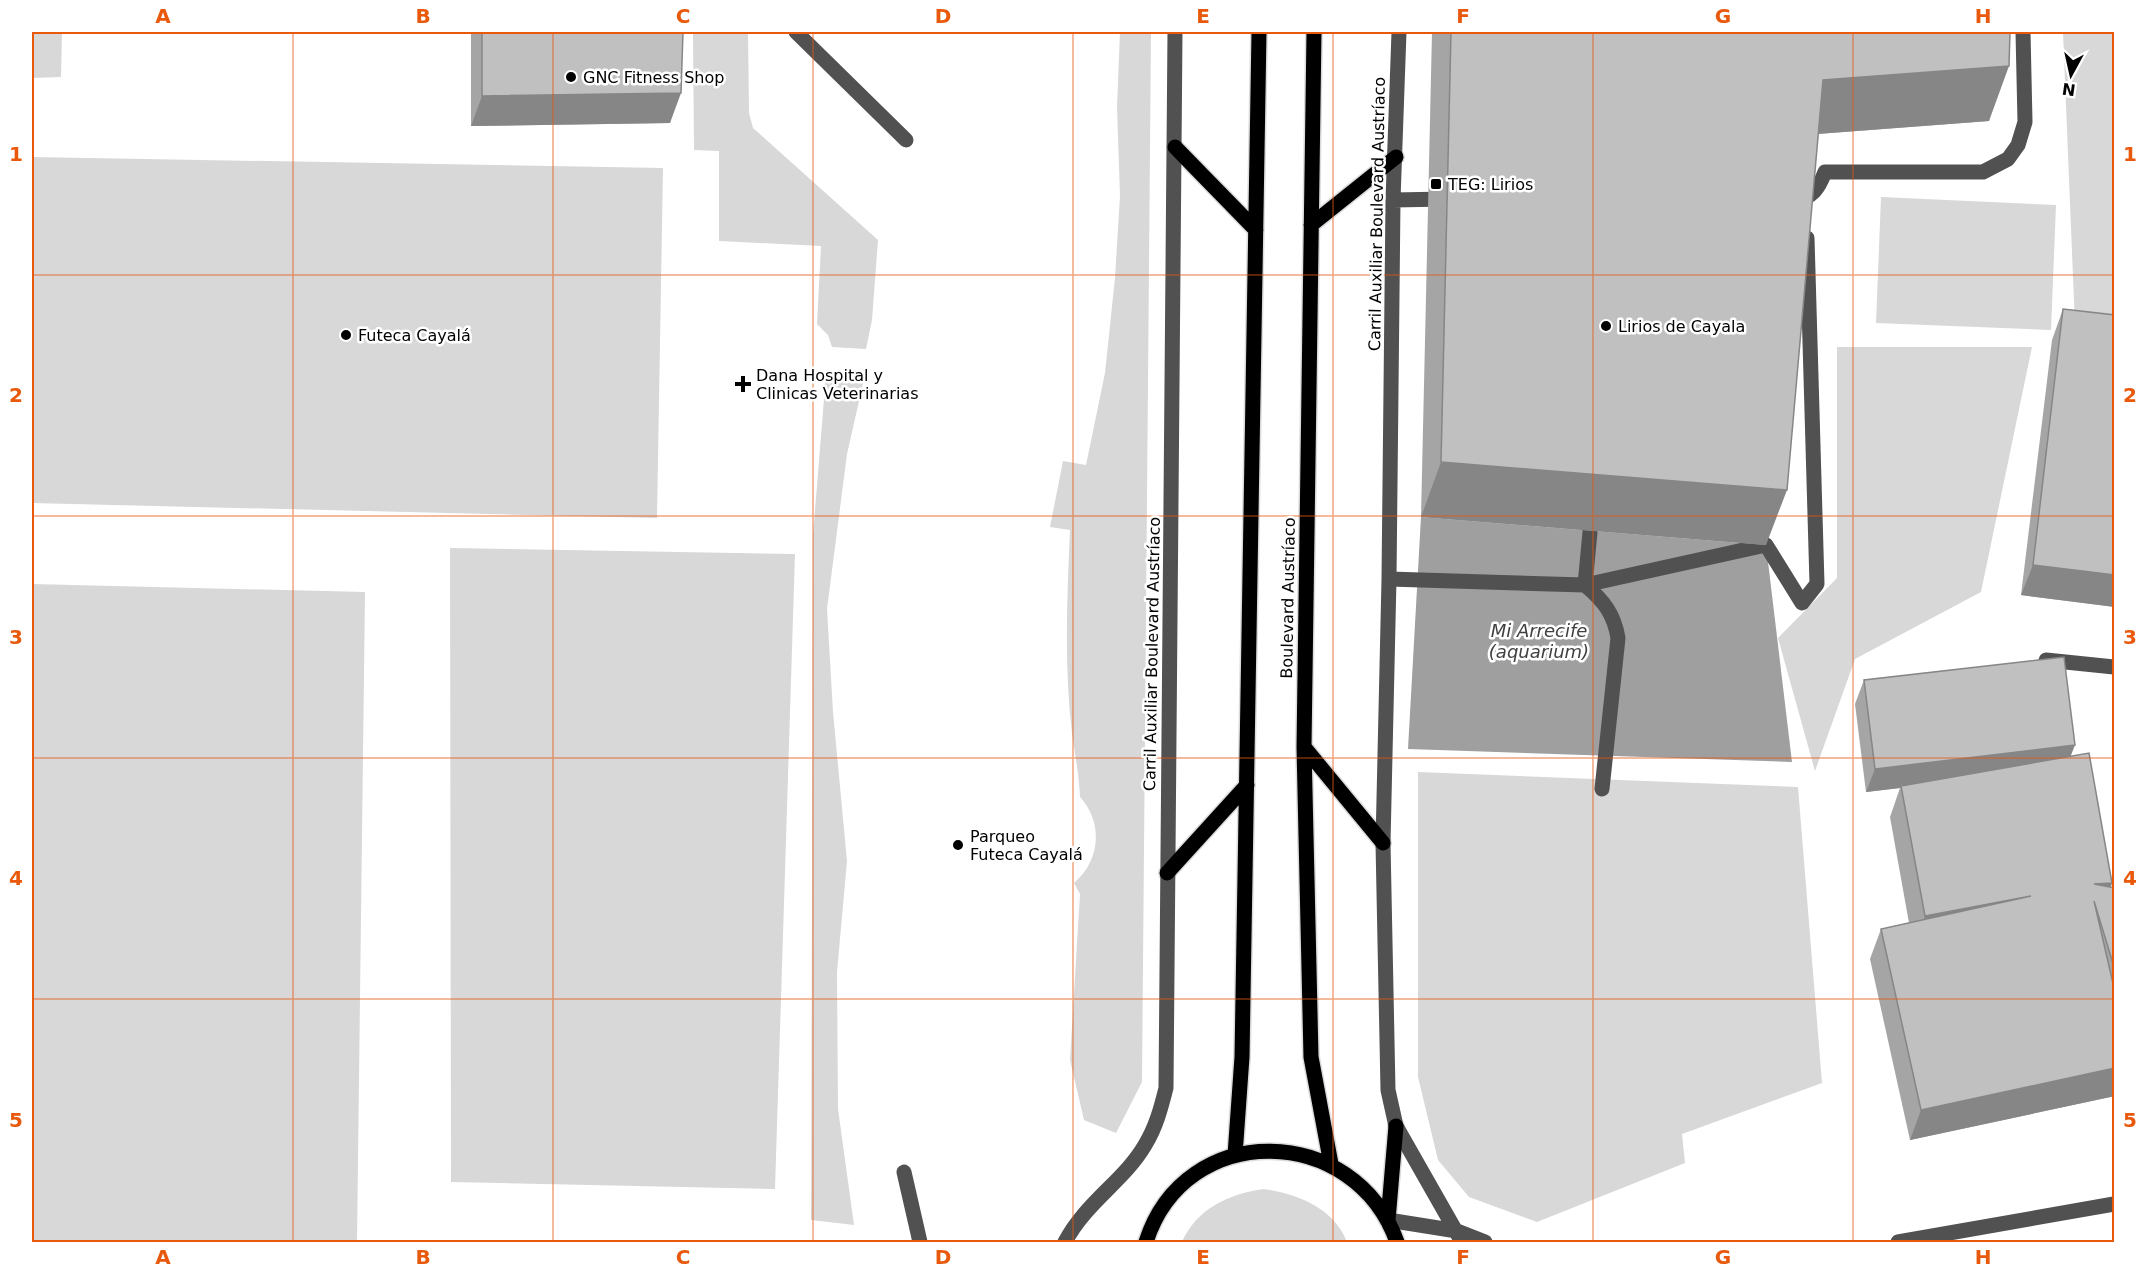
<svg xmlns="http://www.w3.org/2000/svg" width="2146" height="1274" viewBox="0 0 2146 1274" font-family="'DejaVu Sans',sans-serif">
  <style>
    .green { fill: #d8d8d8 }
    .water { fill: #9f9f9f }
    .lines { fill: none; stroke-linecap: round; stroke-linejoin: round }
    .major-casing { stroke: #dbdbdb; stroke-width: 18 }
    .minor { stroke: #515151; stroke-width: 15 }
    .major { stroke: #000; stroke-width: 15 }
    .wall { fill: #a5a5a5 }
    .shaded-wall { fill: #868686 }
    .building { fill: #c0c0c0; stroke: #868686; stroke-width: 1.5 }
    .grid { fill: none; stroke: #e8590c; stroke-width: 1.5; stroke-opacity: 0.55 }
    .poi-dot { fill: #000; stroke: #fff; stroke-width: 2 }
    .labels { text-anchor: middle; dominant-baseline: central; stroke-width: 5; stroke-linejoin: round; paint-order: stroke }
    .poi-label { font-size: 16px; fill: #000; stroke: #fff; text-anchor: start }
    .street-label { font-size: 16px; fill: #000; stroke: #fff }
    .water-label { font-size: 18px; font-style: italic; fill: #404040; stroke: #fff }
    .neatline { fill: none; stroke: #e8590c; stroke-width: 2 }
    .grid-label { font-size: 20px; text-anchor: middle; font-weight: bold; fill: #e8590c }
  </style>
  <rect width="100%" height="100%" fill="#fff"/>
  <path class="green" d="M 32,32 L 62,32 L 61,77 L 32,78 Z
    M 693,32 L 748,32 L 749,113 L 753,128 L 878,240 L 872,320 L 866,349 L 832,347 L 828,335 L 817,324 L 821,246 L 719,241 L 719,151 L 694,150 Z
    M 1120,32 L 1151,32 L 1142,1082 L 1116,1133 L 1084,1120 L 1070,1060 L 1080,894 L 1074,883 C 1101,860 1103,822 1080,797 C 1079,774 1075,755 1072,733 C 1064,666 1067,597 1070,530 L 1050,527 L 1063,461 L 1086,465 L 1105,373 L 1115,278 L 1120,196 L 1117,107 Z
    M 2063,32 L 2114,32 L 2114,353 L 2076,350 Z
    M 32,157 L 663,168 L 657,518 L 32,503 Z
    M 1881,197 L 2056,205 L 2051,330 L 1876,323 Z
    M 1837,347 L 2032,347 L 1981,592 L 1855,659 L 1815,771 L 1778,638 L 1837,578 Z
    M 826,374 L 865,375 L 847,454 L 827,609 L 833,712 L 847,861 L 837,972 L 838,1109 L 854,1225 L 811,1220 L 813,535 Z
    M 450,548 L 795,554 L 775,1189 L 451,1182 Z
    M 32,584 L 365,592 L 357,1242 L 32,1242 Z
    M 1418,772 L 1798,787 L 1822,1083 L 1682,1134 L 1685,1163 L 1537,1222 L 1469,1197 L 1438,1160 L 1418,1077 Z
    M 1264,1189 C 1298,1194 1334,1208 1347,1242 L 1182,1242 C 1197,1208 1229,1194 1264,1189 Z"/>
  <path class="water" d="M 1421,517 L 1766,545 L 1792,762 L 1408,749 Z"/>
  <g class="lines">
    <defs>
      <path id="major" d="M 1314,32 L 1304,747 L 1311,1057 L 1331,1164
        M 1175,147 L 1256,230
        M 1311,225 L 1396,157
        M 1304,747 L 1383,843
        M 1167,873 L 1247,785
        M 1235,1155 L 1242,1057 L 1259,32
        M 1388,1220 L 1396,1126
        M 1146,1242 C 1185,1119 1355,1123 1397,1242"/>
    </defs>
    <use href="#major" class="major-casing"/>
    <path class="minor" d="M 796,32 L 906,140
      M 1399,32 L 1393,200 L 1389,579 L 1383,843 L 1388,1090 L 1396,1126 L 1462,1242
      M 1795,199 C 1813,199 1819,187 1825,172 L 1983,172 L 2008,159 L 2018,145 L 2025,122 L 2023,32
      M 1393,200 L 1447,199
      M 1389,579 L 1585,585 L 1592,511
      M 2046,660 L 2114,667
      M 1602,789 L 1618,638 C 1614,614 1604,601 1585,585 L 1766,545 L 1802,603 L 1817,584 L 1807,238
      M 904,1172 L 920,1242
      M 1388,1220 L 1457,1231 L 1485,1242
      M 1065,1242 C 1086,1202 1124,1181 1145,1145 C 1156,1127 1161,1108 1166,1088 L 1175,32
      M 1898,1242 L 2114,1204"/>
    <use href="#major" class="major"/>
  </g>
  <path class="wall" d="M 471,32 L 683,32 L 670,123 L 471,126 Z
    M 1432,32 L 2010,32 L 1989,121 L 1818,134 L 1766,545 L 1421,517 Z
    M 2063,309 L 2115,607 L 2021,595 L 2052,340 Z
    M 1864,680 L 2071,756 L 2112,883 L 2111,887 L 2115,888 L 2115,1096 L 1910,1140 L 1870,959 L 1881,929 L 1909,923 L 1890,817 L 1900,788 L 1866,792 L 1855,704 Z"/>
  <path class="shaded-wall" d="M 2009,66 L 1989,121 L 1803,135 L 1823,80 Z
    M 681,93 L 670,123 L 471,126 L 482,96 Z
    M 1441,462 L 1787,490 L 1766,545 L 1421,517 Z
    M 2033,565 L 2115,575 L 2115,607 L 2021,595 Z
    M 2075,745 L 2066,768 L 1901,786 L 1900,788 L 1866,792 L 1875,769 Z
    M 2112,883 L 2101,913 L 2094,884 Z
    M 2031,896 L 1914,946 L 1925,916 Z
    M 2115,1068 L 2115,1096 L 1910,1140 L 1921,1110 Z"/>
  <path class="building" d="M 482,32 L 683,32 L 681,93 L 482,96 Z
    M 1451,32 L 2010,32 L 2009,66 L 1823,80 L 1787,490 L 1441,462 Z
    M 2063,309 L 2115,315 L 2115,575 L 2033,565 Z
    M 2064,657 L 2075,745 L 1875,769 L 1864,680 Z
    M 2089,753 L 2112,883 L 2094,884 L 2115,888 L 2115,970 L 2094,901 L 2115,992 L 2115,1068 L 1921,1110 L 1881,929 L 2031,896 L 1925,916 L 1901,786 Z"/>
  <path class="grid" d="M 293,32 L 293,1242M 553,32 L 553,1242M 813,32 L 813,1242M 1073,32 L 1073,1242M 1333,32 L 1333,1242M 1593,32 L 1593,1242M 1853,32 L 1853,1242M 32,275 L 2114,275M 32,516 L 2114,516M 32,758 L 2114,758M 32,999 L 2114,999"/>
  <g class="poi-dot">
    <circle cx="571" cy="77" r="6"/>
    <rect x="1430" y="178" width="12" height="12" rx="3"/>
    <circle cx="1606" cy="326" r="6"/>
    <circle cx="346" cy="335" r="6"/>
    <path d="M740 375h6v6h6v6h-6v6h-6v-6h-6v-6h6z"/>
    <circle cx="958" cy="845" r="6"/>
  </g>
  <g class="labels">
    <g class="poi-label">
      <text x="583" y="77">GNC Fitness Shop</text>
      <text x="1448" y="184">TEG: Lirios</text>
      <text x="1618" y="326">Lirios de Cayala</text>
      <text x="358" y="335">Futeca Cayalá</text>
      <text x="756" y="375">Dana Hospital y<tspan x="756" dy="18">Clinicas Veterinarias</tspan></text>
      <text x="970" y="836">Parqueo<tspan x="970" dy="18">Futeca Cayalá</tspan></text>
    </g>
    <g class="street-label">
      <text transform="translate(1377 214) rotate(-89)">Carril Auxiliar Boulevard Austríaco</text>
      <text transform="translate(1288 598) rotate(-89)">Boulevard Austríaco</text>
      <text transform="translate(1152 654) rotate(-89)">Carril Auxiliar Boulevard Austríaco</text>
    </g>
    <g class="water-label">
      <text x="1539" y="630">Mi Arrecife<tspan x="1539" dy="21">(aquarium)</tspan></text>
    </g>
  </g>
  <rect width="2146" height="1274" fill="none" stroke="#ffffff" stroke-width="66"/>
  <g transform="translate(2071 75) rotate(188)" stroke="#ffffff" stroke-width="4.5" paint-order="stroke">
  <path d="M0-4.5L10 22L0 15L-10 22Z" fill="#000000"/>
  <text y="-9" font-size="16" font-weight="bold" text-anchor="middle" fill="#000000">N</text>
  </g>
  <rect x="33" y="33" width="2080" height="1208" class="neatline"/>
  <g class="grid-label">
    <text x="163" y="23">A</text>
    <text x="423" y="23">B</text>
    <text x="683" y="23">C</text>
    <text x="943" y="23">D</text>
    <text x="1203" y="23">E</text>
    <text x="1463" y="23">F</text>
    <text x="1723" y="23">G</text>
    <text x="1983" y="23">H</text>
    <text x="16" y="161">1</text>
    <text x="2130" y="161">1</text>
    <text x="16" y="402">2</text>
    <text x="2130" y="402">2</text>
    <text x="16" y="644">3</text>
    <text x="2130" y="644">3</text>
    <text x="16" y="885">4</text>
    <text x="2130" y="885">4</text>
    <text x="16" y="1127">5</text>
    <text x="2130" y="1127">5</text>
    <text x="163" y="1264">A</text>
    <text x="423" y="1264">B</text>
    <text x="683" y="1264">C</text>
    <text x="943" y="1264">D</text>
    <text x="1203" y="1264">E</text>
    <text x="1463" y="1264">F</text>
    <text x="1723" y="1264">G</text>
    <text x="1983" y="1264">H</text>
  </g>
</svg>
